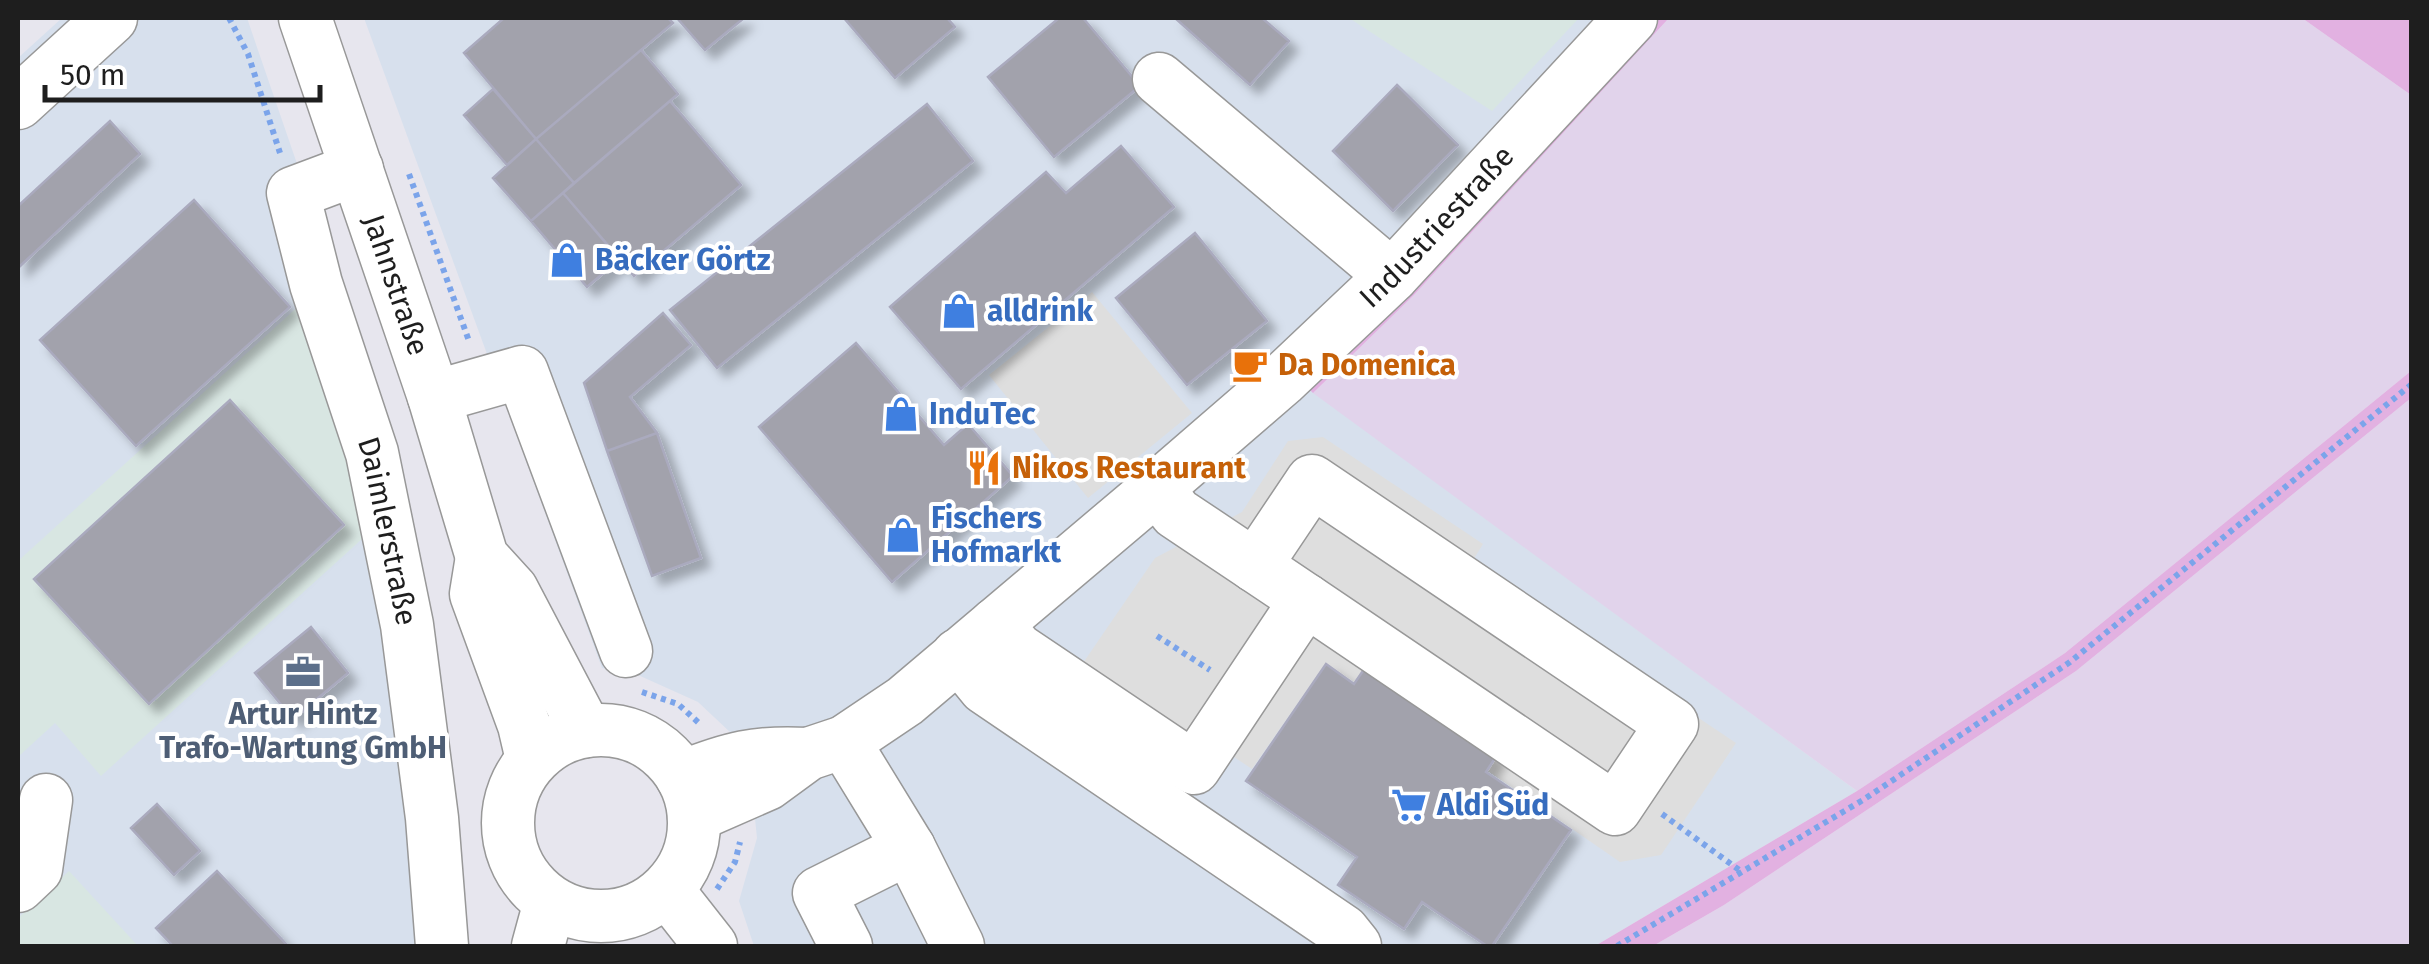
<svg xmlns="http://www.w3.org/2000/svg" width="2429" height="964" viewBox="0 0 2429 964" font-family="'Fira Sans',sans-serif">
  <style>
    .commercial { fill: #d7e0ed }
    .industrial { fill: #d8e6e2 }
    .farmland { fill: #e1d3eb }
    .grass { fill: #e2b1e1 }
    .parking { fill: #dedede }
    .building { fill: #a2a2ac; stroke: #aaaabe; stroke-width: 2.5; filter: url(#shadow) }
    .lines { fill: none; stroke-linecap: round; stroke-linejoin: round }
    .minor-casing { stroke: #989898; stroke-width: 55 }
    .path { stroke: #7ba4ea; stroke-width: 6; stroke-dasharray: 5 5; stroke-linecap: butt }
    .minor { stroke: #fff; stroke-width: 52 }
    .labels { text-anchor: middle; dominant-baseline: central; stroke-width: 8; stroke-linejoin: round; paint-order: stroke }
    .street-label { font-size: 30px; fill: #1e1e1e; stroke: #fff }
    .shop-label { font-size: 30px; font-weight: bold; fill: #366cbe; stroke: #fff; text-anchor: start }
    .food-label { font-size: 30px; font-weight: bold; fill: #c56008; stroke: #fff; text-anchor: start }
    .service-label { font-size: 30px; font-weight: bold; fill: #4e5e75; stroke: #fff }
  </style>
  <defs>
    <filter id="shadow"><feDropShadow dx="9" dy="9" stdDeviation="5" flood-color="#0004"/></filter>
  </defs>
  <rect width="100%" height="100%" fill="#e7e6ee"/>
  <path class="commercial" d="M 62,18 L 247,18 L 397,455 L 463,878 L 468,946 L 18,946 L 18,58 Z
    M 364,18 L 1659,18 L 1408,289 L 1307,387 L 1857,791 L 1595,946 L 754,946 L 739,901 L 757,838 L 751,780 L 731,733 L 698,702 L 638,675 L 602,668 Z"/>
  <path class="industrial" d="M 1349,18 L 1579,18 L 1492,111 Z
    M 303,302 L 373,529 L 101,776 L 55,723 L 18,757 L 18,561 Z
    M 69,871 L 138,946 L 18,946 L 18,918 Z"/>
  <path class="farmland" d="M 1669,18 L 2302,18 L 2411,95 L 2411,371 L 2065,653 L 1857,791 L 1313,393 L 1414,295 Z
    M 2411,398 L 2411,946 L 1653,946 L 1724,905 L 2076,671 Z"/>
  <path class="grass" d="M 1659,18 L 1669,18 L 1414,295 L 1313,393 L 1307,387 L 1408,289 Z
    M 2302,18 L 2406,18 L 2411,21 L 2411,95 Z
    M 2411,371 L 2411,398 L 2076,671 L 1724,905 L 1653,946 L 1595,946 L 1857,791 L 2065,653 Z"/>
  <path class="parking" d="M 1092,292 L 1192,413 L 1088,498 L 989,375 Z
    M 1323,437 L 1483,544 L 1470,565 L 1736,743 L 1661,855 L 1620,862 L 1488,771 L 1498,756 L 1366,665 L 1354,682 L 1325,664 L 1252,769 L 1228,753 L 1200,794 L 1059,698 L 1155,558 L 1242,512 L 1288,441 Z"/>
  <path class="building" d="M 504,18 L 668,18 L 673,23 L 536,139 L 464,53 Z
    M 677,18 L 744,18 L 705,50 Z
    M 844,18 L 947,18 L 955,27 L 895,78 Z
    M 1059,18 L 1083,18 L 1140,86 L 1054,157 L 988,77 Z
    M 1175,18 L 1262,18 L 1289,41 L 1250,85 Z
    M 641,50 L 678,94 L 574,183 L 536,139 Z
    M 1397,85 L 1458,145 L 1393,211 L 1333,151 Z
    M 493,89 L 536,139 L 507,165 L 464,115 Z
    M 670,101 L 741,185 L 634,276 L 563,193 Z
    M 927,104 L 973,161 L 717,368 L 670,310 Z
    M 110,121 L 140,154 L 18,268 L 18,206 Z
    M 536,139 L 574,183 L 531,221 L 493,178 Z
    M 1121,146 L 1174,207 L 961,389 L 890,307 L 1046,172 L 1066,193 Z
    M 563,193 L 620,259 L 587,287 L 531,221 Z
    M 194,200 L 290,307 L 136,446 L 40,340 Z
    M 1195,233 L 1267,321 L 1187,385 L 1116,298 Z
    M 663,313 L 691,345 L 630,397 L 657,433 L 607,451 L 584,383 Z
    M 856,343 L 944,445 L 968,424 L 1013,476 L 892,582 L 759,427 Z
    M 230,400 L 344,525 L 149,704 L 34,579 Z
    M 657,433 L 701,558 L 652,576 L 607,451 Z
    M 311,627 L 348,673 L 293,719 L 255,673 Z
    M 1326,664 L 1354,684 L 1367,665 L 1497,755 L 1486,772 L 1571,830 L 1492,946 L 1487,946 L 1422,902 L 1404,929 L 1338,885 L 1357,857 L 1246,781 Z
    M 157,804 L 200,851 L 174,875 L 131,828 Z
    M 217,871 L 288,946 L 173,946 L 156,928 Z"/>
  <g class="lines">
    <defs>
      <g id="minor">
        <path id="s1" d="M 305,18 L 434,397 L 482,557 L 512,590 L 586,731"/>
        <path d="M 1159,79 L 1392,276"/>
        <path d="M 18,103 L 111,18"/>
        <path id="s2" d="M 357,169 L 293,193 L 316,284 L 372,453 L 407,625 L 432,818 L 442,946"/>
        <path d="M 434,397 L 522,372 L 626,651"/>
        <path d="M 482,557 L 476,594 L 524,725 L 532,759"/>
        <path d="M 1255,566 L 1312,481 L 1672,724 L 1615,809 L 1306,600"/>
        <path d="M 996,624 L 1017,649 L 1194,768 L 1306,600 L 1176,513 L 1157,488"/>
        <path d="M 958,655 L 985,688 L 1343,931 L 1355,946"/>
        <circle cx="601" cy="823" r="93"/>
        <path d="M 844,742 L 909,848 L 958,946"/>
        <path d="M 682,777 C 730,758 756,751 808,754"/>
        <path id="s3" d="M 694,816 L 767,784 L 808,754 L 844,742 L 905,701 L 1157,488 L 1282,380 L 1392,276 L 1631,18"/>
        <path d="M 18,886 L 36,869 L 46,800"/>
        <path d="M 667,890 L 711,946"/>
        <path d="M 538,946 L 550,902"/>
        <path d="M 846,946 L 819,893 L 909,848"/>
      </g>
    </defs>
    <use href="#minor" class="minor-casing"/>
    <path class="path" d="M 229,18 L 248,54 L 280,153
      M 409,174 L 469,341
      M 1157,636 L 1210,670
      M 642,692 L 678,704 L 700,724
      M 1662,814 L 1742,872
      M 717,889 L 735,862 L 740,842
      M 1617,946 L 1863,800 L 2070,662 L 2412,384"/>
    <use href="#minor" class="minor"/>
  </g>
  <defs>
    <symbol id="shop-bare" viewBox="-9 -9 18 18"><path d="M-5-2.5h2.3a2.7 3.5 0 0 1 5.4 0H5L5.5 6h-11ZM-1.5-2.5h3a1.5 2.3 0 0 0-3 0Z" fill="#3f7fe0" stroke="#fff" stroke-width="2.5" paint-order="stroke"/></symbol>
    <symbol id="cafe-bare" viewBox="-9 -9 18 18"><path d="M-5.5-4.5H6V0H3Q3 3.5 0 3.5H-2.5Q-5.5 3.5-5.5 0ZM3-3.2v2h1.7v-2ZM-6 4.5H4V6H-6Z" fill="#e8710a" stroke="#fff" stroke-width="2.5" paint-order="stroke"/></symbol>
    <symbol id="restaurant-bare" viewBox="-9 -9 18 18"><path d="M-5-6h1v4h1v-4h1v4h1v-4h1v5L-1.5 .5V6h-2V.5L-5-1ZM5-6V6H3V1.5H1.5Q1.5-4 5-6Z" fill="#e8710a" stroke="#fff" stroke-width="2.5" paint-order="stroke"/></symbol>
    <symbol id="office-bare" viewBox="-9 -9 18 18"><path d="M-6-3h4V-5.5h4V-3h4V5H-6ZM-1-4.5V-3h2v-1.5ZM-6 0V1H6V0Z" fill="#5c6f8a" stroke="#fff" stroke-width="2.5" paint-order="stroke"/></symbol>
    <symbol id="supermarket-bare" viewBox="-9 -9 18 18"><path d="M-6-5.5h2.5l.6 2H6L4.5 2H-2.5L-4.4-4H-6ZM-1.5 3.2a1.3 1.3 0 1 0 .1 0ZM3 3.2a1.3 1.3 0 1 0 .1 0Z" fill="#3f7fe0" stroke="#fff" stroke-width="2.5" paint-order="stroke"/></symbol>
  </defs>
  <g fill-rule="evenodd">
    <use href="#shop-bare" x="542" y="235" width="50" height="50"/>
    <use href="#shop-bare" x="934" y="286" width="50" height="50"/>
    <use href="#cafe-bare" x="1225" y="340" width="50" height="50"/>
    <use href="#shop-bare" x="876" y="389" width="50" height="50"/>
    <use href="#restaurant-bare" x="959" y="443" width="50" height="50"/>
    <use href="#shop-bare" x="878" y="510" width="50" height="50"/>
    <use href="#office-bare" x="278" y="647" width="50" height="50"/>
    <use href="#supermarket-bare" x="1384" y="780" width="50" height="50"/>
  </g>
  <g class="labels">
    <g class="street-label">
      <text stroke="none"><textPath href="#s3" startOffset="955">Industriestraße</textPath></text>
      <text stroke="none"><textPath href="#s1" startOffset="282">Jahnstraße</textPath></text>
      <text stroke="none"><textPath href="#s2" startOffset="420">Daimlerstraße</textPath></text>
    </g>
    <g class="shop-label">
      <text x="595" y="260">Bäcker Görtz</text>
      <text x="987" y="311">alldrink</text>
      <text x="929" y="414">InduTec</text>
      <text x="931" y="518">Fischers<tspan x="931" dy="34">Hofmarkt</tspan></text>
      <text x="1437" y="805">Aldi Süd</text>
    </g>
    <g class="food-label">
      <text x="1278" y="365">Da Domenica</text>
      <text x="1012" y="468">Nikos Restaurant</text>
    </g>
    <g class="service-label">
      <text x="303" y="714">Artur Hintz<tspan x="303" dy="34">Trafo-Wartung GmbH</tspan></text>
    </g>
  </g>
  <rect width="2429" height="964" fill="none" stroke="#1e1e1e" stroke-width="40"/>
  <path d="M45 85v15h275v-15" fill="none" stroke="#1e1e1e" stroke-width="5"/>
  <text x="60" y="85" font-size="30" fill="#1e1e1e" stroke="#ffffff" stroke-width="8" paint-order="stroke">50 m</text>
</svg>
